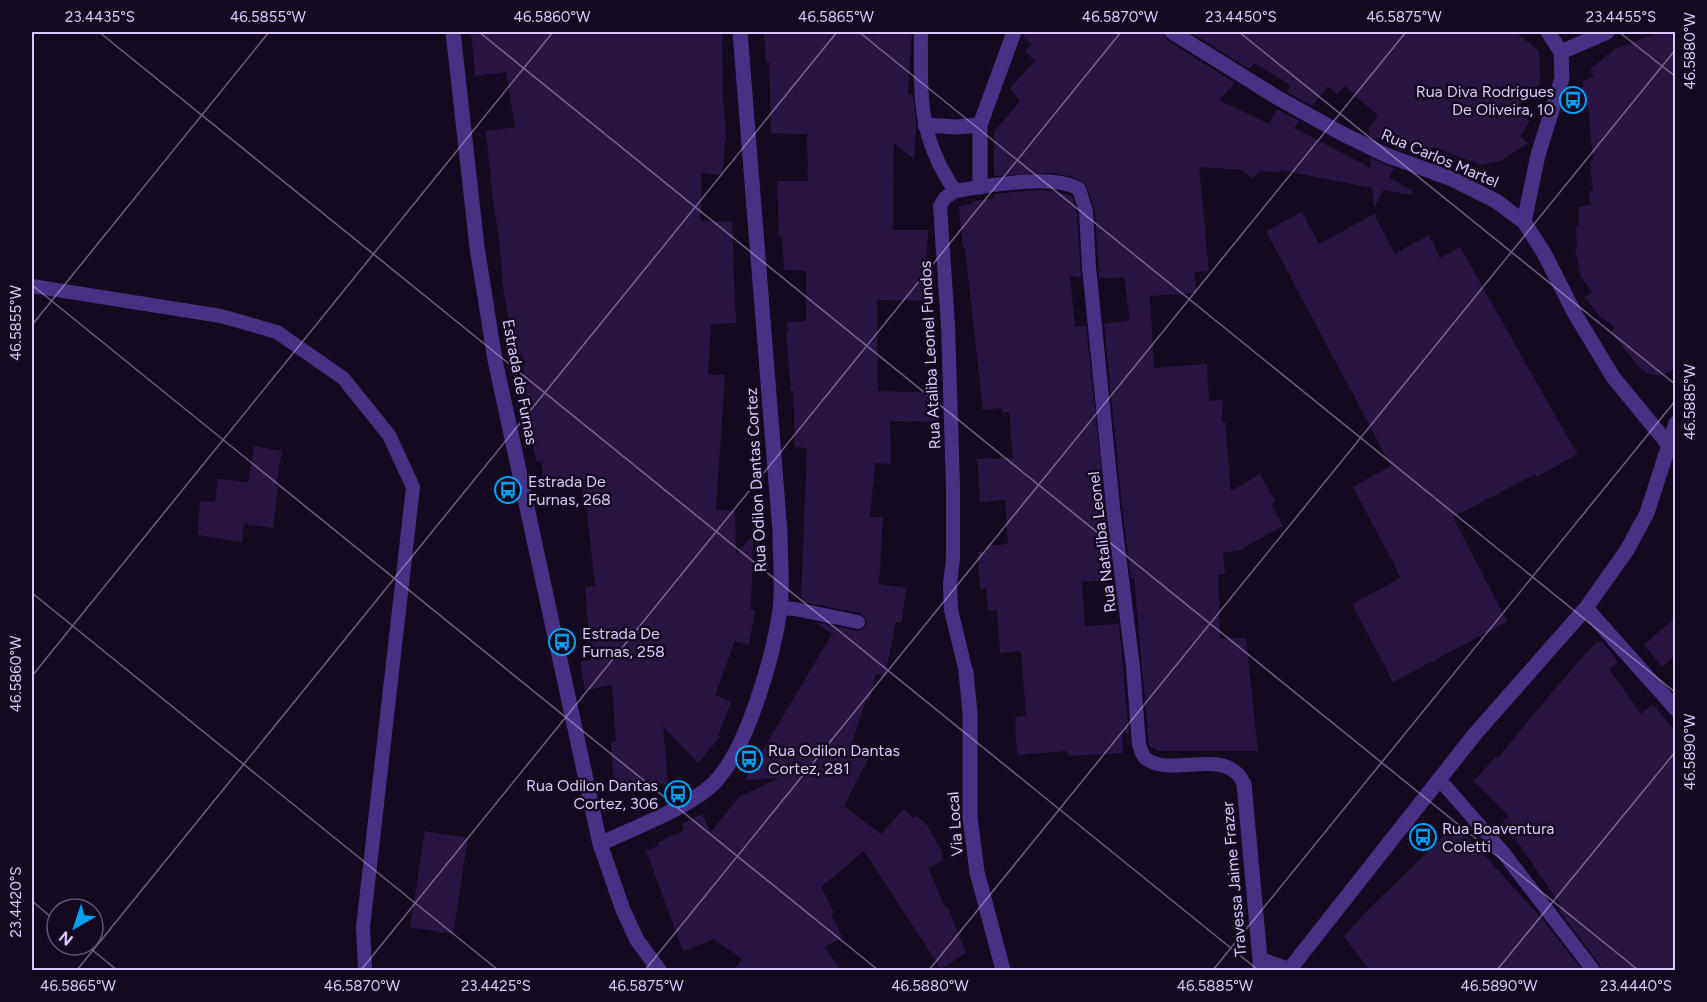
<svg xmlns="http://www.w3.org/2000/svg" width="1707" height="1002" viewBox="0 0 1707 1002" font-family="Figtree,sans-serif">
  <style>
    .building { fill: #291543 }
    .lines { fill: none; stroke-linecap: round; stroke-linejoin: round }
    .lane { stroke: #483184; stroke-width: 14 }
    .street { stroke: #483184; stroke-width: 15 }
    .ticks { fill: none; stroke: #dcc9ff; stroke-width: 1.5; stroke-opacity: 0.45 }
    .labels { text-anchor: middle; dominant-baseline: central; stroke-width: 5; stroke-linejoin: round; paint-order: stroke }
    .poi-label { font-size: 16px; fill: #dcc9ff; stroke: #130a20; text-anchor: start }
    .street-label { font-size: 16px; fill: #dcc9ff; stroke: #130a20 }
    .neatline { fill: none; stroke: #dcc9ff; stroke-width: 2 }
    .ticks-label { font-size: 15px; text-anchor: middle; fill: #dcc9ff }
  </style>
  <rect width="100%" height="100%" fill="#130a20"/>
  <path class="building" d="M 471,32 L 722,32 L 723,97 L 726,135 L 722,175 L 701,173 L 701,221 L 732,222 L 736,323 L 711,324 L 708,375 L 725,375 L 716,510 L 735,511 L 736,555 L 753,535 L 751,610 L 755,610 L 749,645 L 735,641 L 715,695 L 731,702 L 718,735 L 720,737 L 698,763 L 663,726 L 668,784 L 614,787 L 611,742 L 616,742 L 612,685 L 585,690 L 580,662 L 591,660 L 585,587 L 595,586 L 586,504 L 583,504 L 582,485 L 545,489 L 541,461 L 537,462 L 530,432 L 532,432 L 521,354 L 517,356 L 504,295 L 499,239 L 493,200 L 486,131 L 515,127 L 506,72 L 475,76 Z
    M 764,32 L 833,32 L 877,35 L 877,32 L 912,32 L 908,95 L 913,95 L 916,120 L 914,159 L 894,143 L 893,230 L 928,230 L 925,301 L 877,300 L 878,391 L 939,393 L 938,422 L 890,421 L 891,464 L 875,463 L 870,517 L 883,517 L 879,584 L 906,588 L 902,622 L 896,622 L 885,676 L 876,674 L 869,701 L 866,700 L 851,745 L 869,757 L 844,806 L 881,834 L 904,809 L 913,818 L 916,815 L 927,825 L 942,852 L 942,861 L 928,868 L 946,909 L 948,908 L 966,953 L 941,969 L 864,851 L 821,887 L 834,913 L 831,915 L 843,938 L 824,947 L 841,970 L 734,970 L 742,959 L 714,939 L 683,951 L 646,851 L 658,846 L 657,843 L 684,830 L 682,824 L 702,814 L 711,832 L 739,797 L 779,778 L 745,780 L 832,634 L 815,622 L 857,631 L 864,628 L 867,623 L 864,616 L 860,613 L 803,602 L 804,598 L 801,598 L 807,448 L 795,447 L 793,391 L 791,391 L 786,332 L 788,332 L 787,322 L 806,321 L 806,271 L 784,270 L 782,236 L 779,237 L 777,181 L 808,181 L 807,134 L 771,133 L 769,62 L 766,62 Z
    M 1024,32 L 1162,32 L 1167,40 L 1235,83 L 1219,100 L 1269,124 L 1277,109 L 1299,121 L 1294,128 L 1371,168 L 1371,158 L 1394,168 L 1389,178 L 1412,190 L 1411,195 L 1383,190 L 1374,208 L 1372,188 L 1280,170 L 1281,172 L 1259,171 L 1253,178 L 1243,172 L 1244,170 L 1199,167 L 1209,271 L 1194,272 L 1197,293 L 1150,296 L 1154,368 L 1207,364 L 1209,401 L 1223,400 L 1222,422 L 1225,422 L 1231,491 L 1260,474 L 1275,502 L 1271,504 L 1283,526 L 1238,551 L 1223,552 L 1225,574 L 1218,574 L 1220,639 L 1246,638 L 1258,751 L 1159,751 L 1149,746 L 1134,578 L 1131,578 L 1122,506 L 1104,324 L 1130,320 L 1124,277 L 1099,278 L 1095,210 L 1085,183 L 1070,176 L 1053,173 L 994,176 L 994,132 L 1020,101 L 1010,88 L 1035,61 L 1025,51 L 1032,44 L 1023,37 Z
    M 1190,32 L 1515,32 L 1539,51 L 1540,84 L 1514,110 L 1530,120 L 1520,137 L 1529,143 L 1500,161 L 1481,165 L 1433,147 L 1431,152 L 1406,143 L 1402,151 L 1369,136 L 1369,128 L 1378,116 L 1345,86 L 1337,94 L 1328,86 L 1312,106 L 1287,92 L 1290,85 L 1254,63 L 1249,69 Z
    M 1660,32 L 1676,32 L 1676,369 L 1660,376 L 1647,373 L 1639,367 L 1611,332 L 1615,327 L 1600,317 L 1585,297 L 1592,292 L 1581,277 L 1575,248 L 1577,245 L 1576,226 L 1579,225 L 1579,207 L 1591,205 L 1588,192 L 1593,191 L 1590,161 L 1593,160 L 1588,105 L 1581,109 L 1583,82 L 1594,76 L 1590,69 L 1615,49 Z
    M 1036,190 L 1052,191 L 1072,196 L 1077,213 L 1081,277 L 1070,276 L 1075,327 L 1086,326 L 1113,579 L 1082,582 L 1085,626 L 1119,624 L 1129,735 L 1122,730 L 1123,753 L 1068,756 L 1067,751 L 1017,755 L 1015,717 L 1026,716 L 1021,651 L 1000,653 L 997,610 L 988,610 L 986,588 L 980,589 L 978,552 L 987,552 L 986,546 L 1008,544 L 1005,500 L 980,502 L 977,459 L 1013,458 L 1009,412 L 1002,413 L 1001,408 L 983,410 L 965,248 L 963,248 L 959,206 L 971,204 L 973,201 L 994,198 L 994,194 Z
    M 1302,212 L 1319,244 L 1374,214 L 1395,254 L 1429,235 L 1440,258 L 1460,247 L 1577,454 L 1537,477 L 1535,474 L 1453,517 L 1507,622 L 1393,682 L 1352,604 L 1401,578 L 1353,487 L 1391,466 L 1266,231 Z
    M 254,446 L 282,451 L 276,486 L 278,486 L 273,528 L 244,524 L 242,542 L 198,535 L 200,501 L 215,502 L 218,479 L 248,482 Z
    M 1676,617 L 1676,655 L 1662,667 L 1644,645 Z
    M 1597,641 L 1600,643 L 1602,641 L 1618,662 L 1609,669 L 1641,714 L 1653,704 L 1676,732 L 1676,970 L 1602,970 L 1600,965 L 1558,909 L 1562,907 L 1503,821 L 1509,816 L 1474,781 L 1496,756 L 1497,759 L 1548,697 Z
    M 1456,824 L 1544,921 L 1582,970 L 1370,970 L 1344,937 L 1365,913 Z
    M 425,831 L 468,838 L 453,934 L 410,927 Z"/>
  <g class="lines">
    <path class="lane" d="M 921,32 C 921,96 917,135 955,191
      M 32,286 L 221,316 L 277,332 L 343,378 L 389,435 L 413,487 L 363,927 L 365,970
      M 780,608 L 795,609 L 858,622
      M 966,672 L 951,610 L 950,584 L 953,559 L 953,487 L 948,326 L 940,206 L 945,198 L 955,191 C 987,186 1052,173 1079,189 L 1086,211 L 1089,267 L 1113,507 L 1133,667 L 1139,744 C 1141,750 1142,757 1148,760 C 1174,777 1229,746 1244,784
      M 1439,779 L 1502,851 L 1593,970"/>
    <path class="street" d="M 453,32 L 477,247 L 495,360 L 600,844 L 623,910 L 637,940 L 659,970
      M 1172,32 L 1278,98 L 1341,133 L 1386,155 L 1452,179 L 1496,201 L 1524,222 L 1544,253 L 1575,314 L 1613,377 L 1668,444
      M 1561,52 L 1607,32
      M 925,125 L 956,127 L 980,125
      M 980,187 L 980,125 L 1014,32
      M 1524,222 L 1538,155 L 1562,78 L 1561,52 L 1548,32
      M 1586,608 L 1676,709
      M 966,672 L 970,713 L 970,817 L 977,872 L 1003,970
      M 1244,784 L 1260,959 L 1260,970
      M 600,844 C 633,828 688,808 713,784 C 747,751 773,657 780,610 C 783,585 780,557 780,532 L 740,32
      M 1260,959 L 1290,970
      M 1289,970 L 1475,734 L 1586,608 L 1627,550 L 1647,513 L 1676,423"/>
  </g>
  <path class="ticks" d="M 99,32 L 1258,970M 479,32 L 1638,970M 859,32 L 1676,693M 1239,32 L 1676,385M 1619,32 L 1676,77M 32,285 L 878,970M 32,325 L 269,32M 32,593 L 498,970M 32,676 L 553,32M 32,901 L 57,922M 86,945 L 117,970M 77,970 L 837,32M 361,970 L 1121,32M 645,970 L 1406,32M 929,970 L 1676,49M 1213,970 L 1676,400M 1497,970 L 1676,751"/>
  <defs>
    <symbol id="bus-ring" viewBox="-11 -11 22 22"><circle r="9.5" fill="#130a20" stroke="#00a1f4" stroke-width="1.5"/><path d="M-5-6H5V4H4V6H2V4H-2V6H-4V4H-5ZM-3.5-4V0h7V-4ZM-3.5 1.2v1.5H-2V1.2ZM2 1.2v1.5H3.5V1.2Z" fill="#00a1f4"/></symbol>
  </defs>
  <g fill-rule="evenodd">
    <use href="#bus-ring" x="1558" y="85" width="30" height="30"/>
    <use href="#bus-ring" x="493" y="475" width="30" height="30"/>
    <use href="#bus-ring" x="547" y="627" width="30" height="30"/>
    <use href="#bus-ring" x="734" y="744" width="30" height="30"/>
    <use href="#bus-ring" x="663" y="779" width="30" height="30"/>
    <use href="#bus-ring" x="1408" y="822" width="30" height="30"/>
  </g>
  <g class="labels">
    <g class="poi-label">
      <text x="1554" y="91" text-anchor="end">Rua Diva Rodrigues<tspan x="1554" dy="18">De Oliveira, 10</tspan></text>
      <text x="528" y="481">Estrada De<tspan x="528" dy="18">Furnas, 268</tspan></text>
      <text x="582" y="633">Estrada De<tspan x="582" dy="18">Furnas, 258</tspan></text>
      <text x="768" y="750">Rua Odilon Dantas<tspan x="768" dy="18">Cortez, 281</tspan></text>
      <text x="658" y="785" text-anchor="end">Rua Odilon Dantas<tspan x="658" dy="18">Cortez, 306</tspan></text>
      <text x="1442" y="828">Rua Boaventura<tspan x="1442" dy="18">Coletti</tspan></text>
    </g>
    <g class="street-label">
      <text transform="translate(1440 158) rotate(23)">Rua Carlos Martel</text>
      <text transform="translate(930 355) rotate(-93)">Rua Ataliba Leonel Fundos</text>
      <text transform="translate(520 382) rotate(79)">Estrada de Furnas</text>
      <text transform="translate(756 480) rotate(-93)">Rua Odilon Dantas Cortez</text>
      <text transform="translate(1102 542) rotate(-97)">Rua Nataliba Leonel</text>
      <text transform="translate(955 824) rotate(-94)">Via Local</text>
      <text transform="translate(1234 879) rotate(-95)">Travessa Jaime Frazer</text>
    </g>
  </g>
  <rect width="1707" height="1002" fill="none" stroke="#130a20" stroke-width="66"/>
  <g transform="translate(75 927) rotate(219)"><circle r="28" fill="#130a20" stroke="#635679" stroke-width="1.5"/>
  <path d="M0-4.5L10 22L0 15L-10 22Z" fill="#00a1f4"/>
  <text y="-9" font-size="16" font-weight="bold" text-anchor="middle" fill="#dcc9ff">N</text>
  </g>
  <rect x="33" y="33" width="1641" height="936" class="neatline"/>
  <g class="ticks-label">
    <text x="100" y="22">23.4435°S</text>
    <text x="268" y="22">46.5855°W</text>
    <text x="552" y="22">46.5860°W</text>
    <text x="836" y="22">46.5865°W</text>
    <text x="1120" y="22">46.5870°W</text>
    <text x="1241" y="22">23.4450°S</text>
    <text x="1404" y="22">46.5875°W</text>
    <text x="1621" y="22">23.4455°S</text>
    <text transform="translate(1690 51) rotate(-90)" y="5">46.5880°W</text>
    <text transform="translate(16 323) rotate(-90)" y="5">46.5855°W</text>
    <text transform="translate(1690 402) rotate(-90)" y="5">46.5885°W</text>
    <text transform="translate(16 674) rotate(-90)" y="5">46.5860°W</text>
    <text transform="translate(1690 752) rotate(-90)" y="5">46.5890°W</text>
    <text transform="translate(16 902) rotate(-90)" y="5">23.4420°S</text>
    <text x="78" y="991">46.5865°W</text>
    <text x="362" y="991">46.5870°W</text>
    <text x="496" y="991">23.4425°S</text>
    <text x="646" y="991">46.5875°W</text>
    <text x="930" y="991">46.5880°W</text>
    <text x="1215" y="991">46.5885°W</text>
    <text x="1499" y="991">46.5890°W</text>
    <text x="1636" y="991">23.4440°S</text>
  </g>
</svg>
